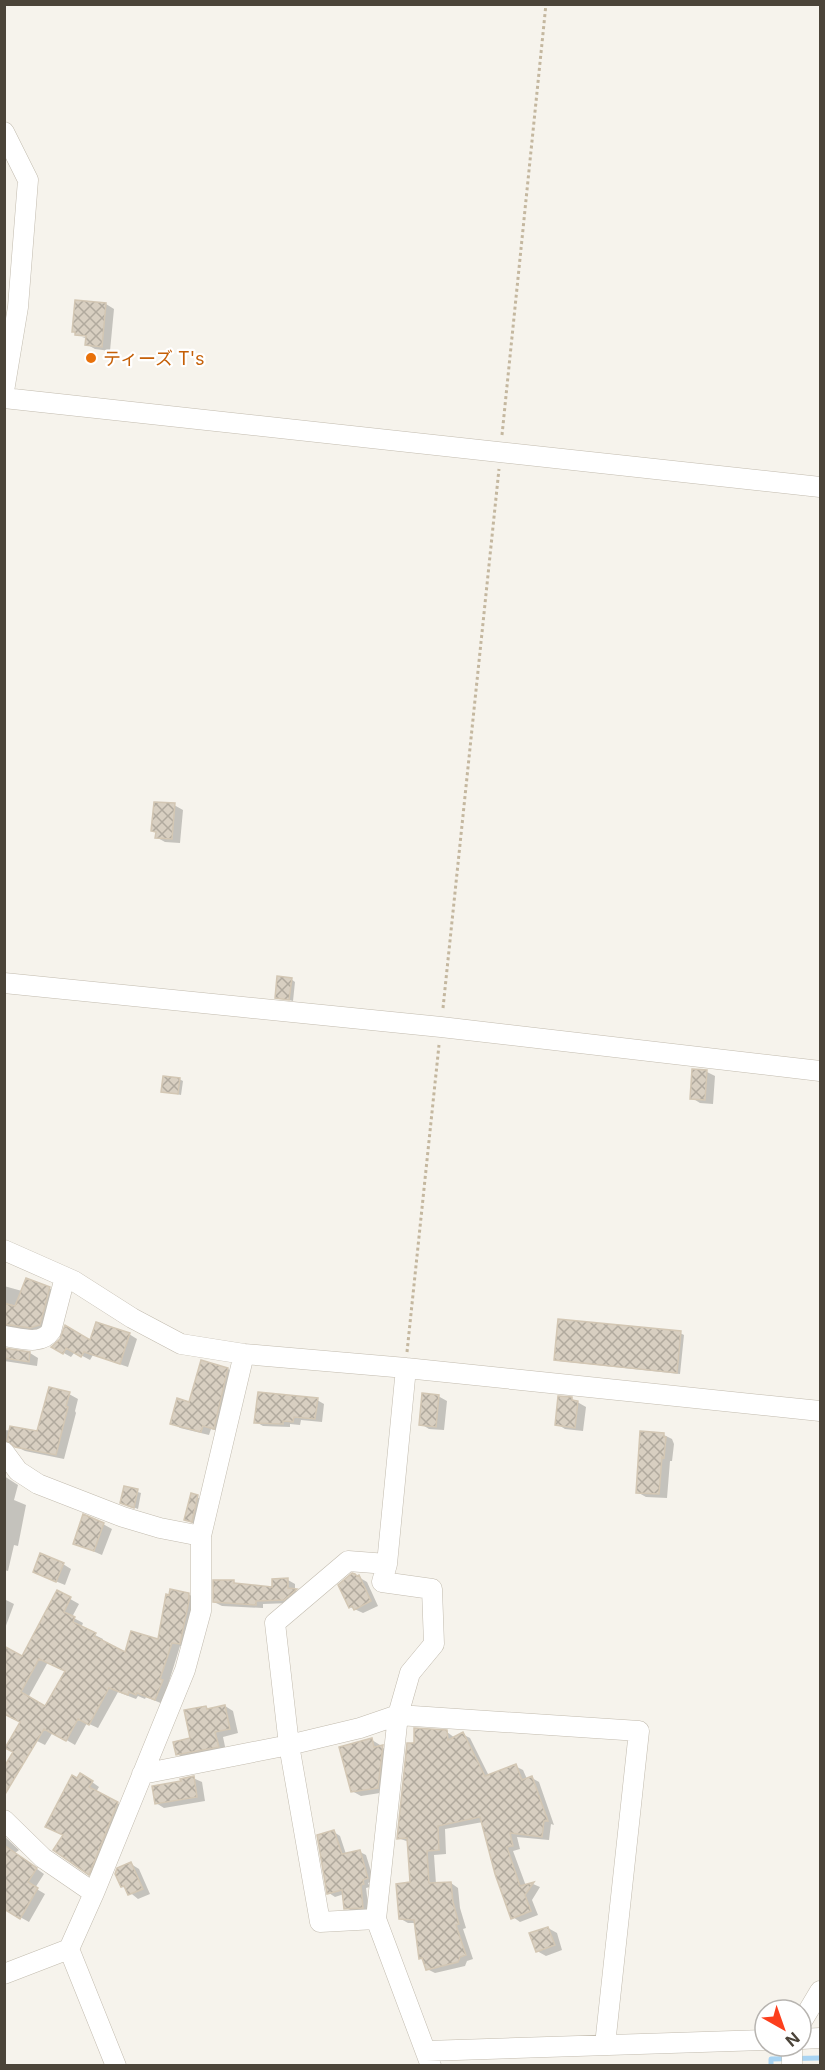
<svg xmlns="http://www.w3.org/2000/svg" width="825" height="2070" viewBox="0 0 825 2070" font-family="Inter,'Noto Sans JP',sans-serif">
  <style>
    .shadow { fill: #0003; fill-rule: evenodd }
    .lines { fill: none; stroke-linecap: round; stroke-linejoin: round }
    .stream { stroke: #a9d4f2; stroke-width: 5 }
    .building { fill: url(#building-cross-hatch); stroke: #d3c7b4; stroke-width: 1.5; fill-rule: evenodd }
    .minor-casing { stroke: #c2bbae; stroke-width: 21 }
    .path { stroke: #c4b79f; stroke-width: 3; stroke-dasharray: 3 3; stroke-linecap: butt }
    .minor { stroke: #fff; stroke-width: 20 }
    .food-dot { fill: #e8710a; stroke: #fff; stroke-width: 2 }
    .labels { text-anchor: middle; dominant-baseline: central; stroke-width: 4.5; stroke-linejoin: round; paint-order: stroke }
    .food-label { font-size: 18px; fill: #c56008; stroke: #fff; text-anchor: start }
  </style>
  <defs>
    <pattern id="building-cross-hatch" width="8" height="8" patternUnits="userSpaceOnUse" patternTransform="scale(1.5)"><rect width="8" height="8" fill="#d8cfc1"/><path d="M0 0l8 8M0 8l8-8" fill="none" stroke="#b1aa9e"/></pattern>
  </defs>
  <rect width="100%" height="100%" fill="#f6f3ec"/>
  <path class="shadow" d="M 77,302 L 106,304 L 114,309 L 110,351 L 95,349 L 86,344 L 87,339 L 82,337 L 93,338 L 77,334 Z
    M 174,805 L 183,810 L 180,843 L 165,842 L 156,837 L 157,833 L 153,830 Z
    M 291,979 L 295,982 L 293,1001 L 276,997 Z
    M 707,1072 L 715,1076 L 713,1104 L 700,1103 L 692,1098 Z
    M 179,1079 L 183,1081 L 181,1095 L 163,1091 Z
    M 4,1286 L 22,1291 L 49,1288 L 58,1293 L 48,1330 L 4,1332 Z
    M 680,1333 L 684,1335 L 680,1374 L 559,1361 L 556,1359 Z
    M 129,1334 L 137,1339 L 128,1367 L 93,1355 L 90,1360 L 75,1352 L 71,1357 L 53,1347 Z
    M 4,1349 L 30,1353 L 38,1358 L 37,1366 L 4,1361 Z
    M 202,1362 L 228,1369 L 236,1374 L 222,1432 L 211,1429 L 209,1435 L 180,1428 L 172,1423 L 190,1403 Z
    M 69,1394 L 78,1399 L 75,1411 L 76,1413 L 64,1459 L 25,1451 L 11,1444 L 4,1447 L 4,1430 L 39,1433 Z
    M 438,1396 L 447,1401 L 444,1430 L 429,1429 L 421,1424 Z
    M 572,1399 L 586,1407 L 583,1431 L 565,1429 L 557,1424 Z
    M 317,1400 L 324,1404 L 322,1422 L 301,1420 L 300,1425 L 290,1424 L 290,1427 L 263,1426 L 256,1422 Z
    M 664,1435 L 672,1439 L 674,1444 L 672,1461 L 670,1461 L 667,1498 L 646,1497 L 637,1492 Z
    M 4,1476 L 18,1485 L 14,1500 L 26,1505 L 18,1546 L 14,1545 L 8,1571 L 4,1570 Z
    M 125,1488 L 141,1493 L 138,1509 L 125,1504 Z
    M 192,1495 L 206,1501 L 194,1524 L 186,1519 Z
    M 103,1524 L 112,1529 L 102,1555 L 74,1543 Z
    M 63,1564 L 71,1569 L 65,1585 L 43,1576 Z
    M 355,1575 L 367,1582 L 378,1606 L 363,1613 L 350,1607 Z
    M 288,1580 L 295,1584 L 295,1590 L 303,1594 L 291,1603 L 263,1604 L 263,1608 L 222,1606 L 214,1602 L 234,1582 L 240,1585 L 274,1588 Z
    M 58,1592 L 79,1604 L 72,1617 L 83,1623 L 81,1628 L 103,1639 L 102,1642 L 126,1654 L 160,1641 L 188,1594 L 197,1599 L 188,1648 L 180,1646 L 168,1685 L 170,1686 L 163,1704 L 146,1697 L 145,1699 L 138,1696 L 136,1699 L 118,1692 L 98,1728 L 87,1723 L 75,1745 L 53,1732 L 45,1745 L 37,1741 L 22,1721 L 4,1712 L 23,1658 ZM 48,1662 L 66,1671 L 46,1708 L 28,1698 Z
    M 4,1599 L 14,1604 L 4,1631 Z
    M 225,1706 L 233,1711 L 238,1733 L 223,1737 L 226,1751 L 185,1759 L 177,1754 L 192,1739 L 206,1707 L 210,1710 Z
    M 447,1732 L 455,1738 L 462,1734 L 470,1738 L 489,1776 L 515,1766 L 523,1770 L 527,1779 L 532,1778 L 539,1782 L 554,1825 L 551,1824 L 549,1840 L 517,1837 L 520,1849 L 513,1851 L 526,1886 L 533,1884 L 540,1887 L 532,1900 L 538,1915 L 520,1922 L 513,1917 L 483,1822 L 445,1829 L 446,1854 L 434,1855 L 436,1884 L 451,1883 L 458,1888 L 460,1908 L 466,1928 L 463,1929 L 473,1959 L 467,1961 L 465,1966 L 435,1973 L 427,1969 L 424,1961 L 420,1958 L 416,1923 L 408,1923 L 401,1919 L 412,1884 L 409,1842 L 398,1838 L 415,1744 Z
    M 372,1740 L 380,1745 L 381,1747 L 391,1752 L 386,1792 L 361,1796 L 352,1791 Z
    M 193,1778 L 202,1782 L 205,1801 L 164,1808 L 156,1803 L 182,1782 Z
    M 88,1779 L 99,1787 L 96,1792 L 125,1807 L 96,1877 L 89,1873 L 65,1835 L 77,1780 Z
    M 334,1832 L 340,1836 L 346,1854 L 360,1852 L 366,1855 L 374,1881 L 368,1883 L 370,1887 L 366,1888 L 369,1911 L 352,1911 L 346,1908 L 344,1894 L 335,1897 L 329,1893 Z
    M 4,1836 L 19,1850 L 15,1853 L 44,1874 L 35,1888 L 45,1894 L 29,1922 L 4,1908 Z
    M 131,1864 L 139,1869 L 150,1894 L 138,1899 L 122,1886 Z
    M 548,1928 L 557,1933 L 562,1950 L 546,1956 L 537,1951 Z"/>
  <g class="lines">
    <path class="stream" d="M 771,2066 L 771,2059 L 820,2058"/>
  </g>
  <path class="building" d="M 75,300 L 106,303 L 102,347 L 85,345 L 86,336 L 75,335 L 75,332 L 72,332 Z
    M 154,802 L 175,803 L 172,839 L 155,838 L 156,832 L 151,831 Z
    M 277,976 L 292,978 L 289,1000 L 275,998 Z
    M 692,1069 L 707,1070 L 705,1100 L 690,1099 Z
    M 163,1076 L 180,1078 L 178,1094 L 161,1092 Z
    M 26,1278 L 50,1287 L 40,1325 L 30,1328 L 4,1324 L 4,1303 L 15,1306 Z
    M 558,1319 L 681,1331 L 677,1373 L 554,1360 Z
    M 96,1322 L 130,1333 L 120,1364 L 84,1352 L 81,1357 L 66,1348 L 63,1354 L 51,1347 L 60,1339 L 65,1325 L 90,1340 Z
    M 4,1348 L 30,1352 L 29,1362 L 4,1358 Z
    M 201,1360 L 228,1368 L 214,1429 L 203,1426 L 201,1432 L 170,1424 L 177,1398 L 189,1402 Z
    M 49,1387 L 70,1392 L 66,1406 L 68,1407 L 56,1455 L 15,1447 L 7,1441 L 10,1426 L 37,1431 Z
    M 258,1392 L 318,1398 L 315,1419 L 294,1417 L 293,1422 L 283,1421 L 283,1424 L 254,1423 Z
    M 422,1393 L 439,1395 L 436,1427 L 419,1425 Z
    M 558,1396 L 572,1397 L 572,1400 L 578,1401 L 575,1428 L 555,1425 Z
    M 640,1431 L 664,1433 L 664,1437 L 666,1437 L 664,1458 L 662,1457 L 659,1494 L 636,1493 Z
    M 124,1486 L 138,1489 L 134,1508 L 120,1503 Z
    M 191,1493 L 198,1495 L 192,1522 L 184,1520 Z
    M 83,1514 L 104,1523 L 94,1551 L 73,1544 Z
    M 40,1553 L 64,1563 L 56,1582 L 33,1572 Z
    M 352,1573 L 355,1574 L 357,1576 L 359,1575 L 371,1601 L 354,1610 L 352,1606 L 349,1608 L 338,1585 Z
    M 288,1578 L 288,1588 L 297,1589 L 284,1600 L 256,1601 L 256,1605 L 213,1602 L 213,1580 L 234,1580 L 234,1583 L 272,1587 L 272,1579 Z
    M 170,1589 L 189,1593 L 189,1601 L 180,1644 L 172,1643 L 160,1679 L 163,1680 L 155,1700 L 137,1693 L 136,1695 L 129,1692 L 128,1695 L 109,1688 L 89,1725 L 78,1719 L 66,1741 L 44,1729 L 4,1796 L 4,1767 L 13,1752 L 5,1748 L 20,1722 L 4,1714 L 4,1646 L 22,1656 L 57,1590 L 71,1597 L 64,1612 L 75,1617 L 73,1622 L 96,1633 L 94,1636 L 125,1652 L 131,1631 L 158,1639 L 166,1594 L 169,1595 ZM 39,1659 L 65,1671 L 45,1706 L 21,1692 Z
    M 225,1705 L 230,1729 L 215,1732 L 219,1747 L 176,1755 L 173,1742 L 190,1738 L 184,1710 L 206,1706 L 207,1709 Z
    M 414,1728 L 447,1730 L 448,1740 L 463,1732 L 485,1776 L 516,1764 L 522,1780 L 532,1776 L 548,1821 L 544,1821 L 542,1837 L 510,1833 L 513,1846 L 507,1847 L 520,1886 L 534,1882 L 525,1895 L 531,1911 L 511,1919 L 495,1874 L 480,1817 L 438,1826 L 439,1850 L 427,1851 L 429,1883 L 451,1882 L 453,1902 L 459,1924 L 456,1925 L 466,1955 L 460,1957 L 458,1962 L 426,1970 L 422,1958 L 419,1959 L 414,1920 L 399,1919 L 396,1884 L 410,1882 L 407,1838 L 397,1839 L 407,1743 L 414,1743 Z
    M 372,1738 L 374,1747 L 383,1745 L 378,1788 L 351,1792 L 339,1747 Z
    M 80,1773 L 93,1781 L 89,1787 L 118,1802 L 89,1875 L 53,1850 L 63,1835 L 45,1827 L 72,1775 L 77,1778 Z
    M 194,1776 L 197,1797 L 155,1804 L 152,1786 L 181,1781 L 180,1779 Z
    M 334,1830 L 342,1854 L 360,1850 L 368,1878 L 363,1880 L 364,1884 L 361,1885 L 363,1908 L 344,1909 L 342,1890 L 327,1894 L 317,1835 Z
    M 4,1845 L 37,1868 L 28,1882 L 38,1888 L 20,1919 L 4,1909 Z
    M 131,1862 L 143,1889 L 128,1895 L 124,1886 L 121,1887 L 115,1874 L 117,1868 Z
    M 548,1927 L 555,1945 L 536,1952 L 529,1933 Z"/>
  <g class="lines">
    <defs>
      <path id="minor" d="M 4,132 L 28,180 L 18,307 L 4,391
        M 4,398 L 820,487
        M 4,983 L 441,1027 L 820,1071
        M 4,1250 L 74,1281 L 132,1318 L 181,1344 L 244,1354 L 406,1368 L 820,1411
        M 4,1336 C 20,1338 41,1346 51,1331 L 65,1277
        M 4,1452 L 18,1471 L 38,1484 L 123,1517 L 160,1528 L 201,1536
        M 387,1564 L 348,1561 L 275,1623 L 289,1745 L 320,1922 L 376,1919 L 431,2066
        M 142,1774 L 289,1745 L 360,1728 L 398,1715 L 639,1731 L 605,2045
        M 4,1820 L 43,1858 L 94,1893
        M 376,1919 L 398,1715 L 410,1673 L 434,1644 L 432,1589 L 382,1582 L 387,1564 L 406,1368
        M 69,1949 L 116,2066
        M 4,1974 L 69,1949 L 94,1893 L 185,1670 L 201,1611 L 201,1536 L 244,1354
        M 801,2023 L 820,1991
        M 801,2039 L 820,2038
        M 792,2046 L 792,2066
        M 426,2051 L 765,2040"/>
    </defs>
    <use href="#minor" class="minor-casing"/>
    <path class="path" d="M 502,435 L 546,4
      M 443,1008 L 499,469
      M 407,1352 L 439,1045"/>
    <use href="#minor" class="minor"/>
  </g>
  <circle class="food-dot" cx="91" cy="358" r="6"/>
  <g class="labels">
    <g class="food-label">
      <text x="103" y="358">ティーズ T's</text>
    </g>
  </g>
  <rect width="825" height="2070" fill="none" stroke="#4b4439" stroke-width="12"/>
  <g transform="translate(783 2028) rotate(140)"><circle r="28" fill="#ffffff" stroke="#b7b4b0" stroke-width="1.5"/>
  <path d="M0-4.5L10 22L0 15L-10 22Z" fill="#fc3f1d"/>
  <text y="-9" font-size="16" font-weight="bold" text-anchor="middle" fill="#4b4439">N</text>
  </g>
</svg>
